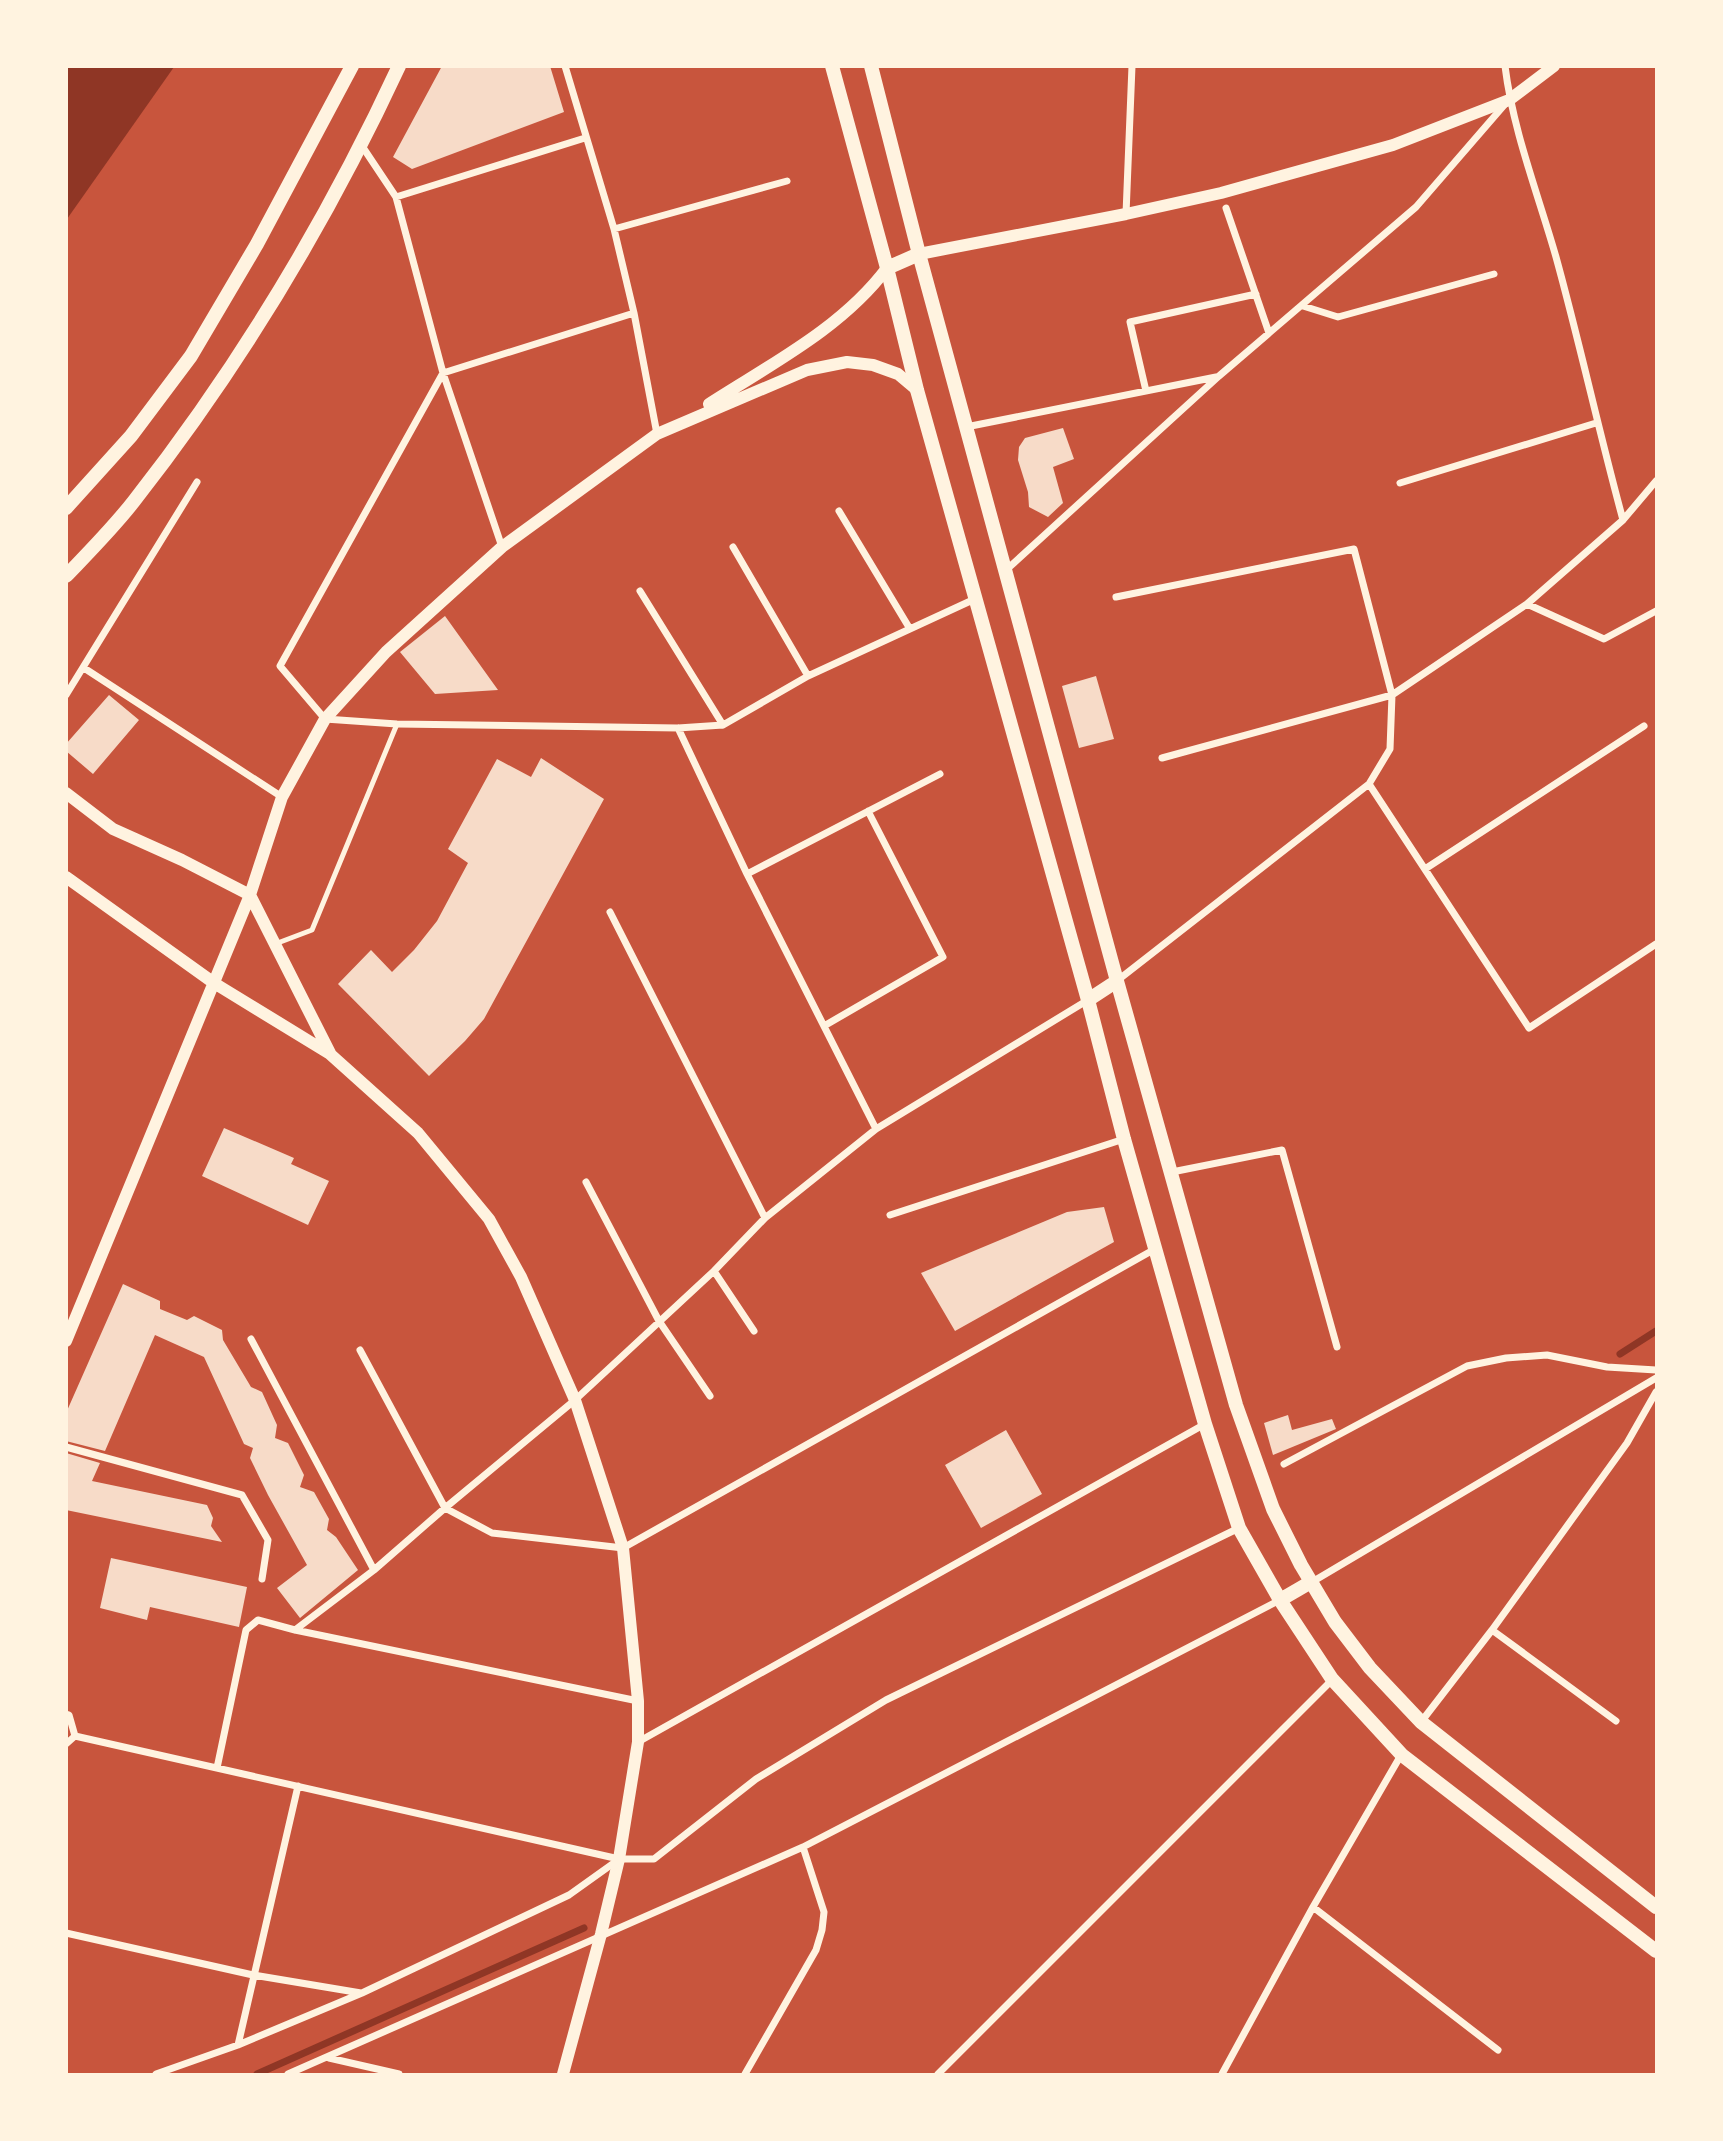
<svg xmlns="http://www.w3.org/2000/svg" width="1723" height="2141" viewBox="0 0 1723 2141" font-family="'IBM Plex Serif',serif">
  <style>
    .water { fill: #8f3625 }
    .lines { fill: none; stroke-linecap: round; stroke-linejoin: round }
    .stream { stroke: #8f3625; stroke-width: 7 }
    .building { fill: #f7dbc8 }
    .service { stroke: #fff3e0; stroke-width: 5 }
    .minor { stroke: #fff3e0; stroke-width: 7 }
    .tertiary { stroke: #fff3e0; stroke-width: 12 }
    .secondary { stroke: #fff3e0; stroke-width: 14 }
  </style>
  <rect width="100%" height="100%" fill="#c8553d"/>
  <path class="water" d="M 67,66 L 174,67 L 67,219 L 66,67 Z"/>
  <g class="lines">
    <path class="stream" d="M 1620,1354 L 1656,1331
      M 257,2074 L 584,1928"/>
  </g>
  <path class="building" d="M 442,66 L 550,66 L 564,112 L 412,169 L 393,157 Z
    M 1063,428 L 1074,459 L 1053,467 L 1063,503 L 1048,517 L 1029,507 L 1028,492 L 1018,460 L 1019,447 L 1025,438 Z
    M 445,616 L 498,690 L 435,694 L 400,652 Z
    M 1096,676 L 1114,739 L 1079,748 L 1062,686 Z
    M 109,695 L 139,720 L 93,774 L 66,751 L 66,744 Z
    M 541,758 L 604,799 L 484,1019 L 465,1041 L 429,1076 L 338,984 L 371,950 L 392,972 L 414,950 L 437,921 L 468,863 L 448,849 L 497,759 L 531,777 Z
    M 224,1128 L 294,1158 L 291,1164 L 329,1181 L 308,1225 L 202,1176 Z
    M 1104,1207 L 1114,1242 L 955,1331 L 921,1273 L 1067,1212 Z
    M 123,1284 L 160,1301 L 160,1309 L 187,1320 L 194,1316 L 222,1330 L 223,1340 L 251,1387 L 262,1392 L 277,1425 L 275,1438 L 288,1443 L 304,1475 L 300,1487 L 314,1492 L 329,1519 L 327,1530 L 336,1537 L 358,1570 L 300,1618 L 277,1588 L 307,1565 L 268,1495 L 250,1458 L 253,1448 L 244,1444 L 204,1357 L 155,1335 L 105,1451 L 66,1441 L 66,1413 Z
    M 1288,1415 L 1292,1430 L 1332,1419 L 1336,1429 L 1273,1455 L 1264,1423 Z
    M 1006,1430 L 1042,1494 L 981,1528 L 945,1465 Z
    M 66,1453 L 100,1463 L 92,1481 L 207,1505 L 213,1518 L 211,1526 L 222,1542 L 66,1510 Z
    M 111,1558 L 247,1587 L 239,1627 L 150,1607 L 147,1620 L 100,1608 Z"/>
  <g class="lines">
    <path class="service" d="M 275,944 L 312,930 L 397,724"/>
    <path class="minor" d="M 565,66 L 614,229 L 634,313 L 657,434
      M 1505,66 C 1513,131 1538,194 1556,257 C 1580,344 1599,432 1623,520
      M 362,146 L 396,197 L 443,373 L 502,547
      M 396,197 L 585,138
      M 1226,208 L 1269,333
      M 1126,214 L 1132,66
      M 614,229 L 787,181
      M 1303,306 L 1338,317 L 1494,274
      M 634,313 L 443,373 L 280,666 L 325,719 L 397,724 L 678,728 L 723,725 L 808,676 L 977,598
      M 1146,391 L 1130,322 L 1256,294
      M 966,427 L 1216,377
      M 1400,483 L 1596,423
      M 839,511 L 910,629
      M 733,547 L 808,676
      M 1005,571 L 1219,376 L 1416,207 L 1506,103
      M 640,591 L 723,725
      M 1116,597 L 1354,549 L 1392,695 L 1162,758
      M 1527,604 L 1604,639 L 1656,611
      M 84,668 L 282,797
      M 66,695 L 197,482
      M 678,728 L 747,874 L 876,1129
      M 1369,784 L 1529,1028 L 1656,944
      M 1425,869 L 1644,726
      M 747,874 L 940,774
      M 610,912 L 765,1218
      M 1118,980 L 1369,784 L 1390,749 L 1392,695 L 1527,604 L 1623,520 L 1656,481
      M 824,1026 L 943,957 L 868,811
      M 1172,1172 L 1282,1150 L 1337,1347
      M 586,1182 L 659,1321 L 710,1396
      M 890,1215 L 1124,1139
      M 714,1271 L 754,1331
      M 251,1339 L 374,1570
      M 360,1350 L 445,1508 L 492,1533 L 623,1548 L 1155,1249
      M 66,1447 L 242,1495 L 268,1540 L 262,1579
      M 1284,1464 L 1467,1366 L 1506,1358 L 1547,1355 L 1607,1367 L 1656,1370
      M 1312,1582 L 1656,1378
      M 295,1630 L 374,1570 L 445,1508 L 575,1400 L 714,1271 L 765,1218 L 876,1129 L 1088,1000
      M 1492,1630 L 1616,1721
      M 66,1714 L 69,1715 L 75,1736
      M 1421,1722 L 1492,1630 L 1627,1443 L 1656,1392
      M 75,1736 L 619,1859 L 654,1859 L 756,1779 L 886,1700 L 1239,1528
      M 638,1742 L 1205,1424
      M 66,1744 L 75,1736
      M 217,1768 L 246,1630 L 258,1620 L 295,1630 L 638,1701
      M 1313,1907 L 1498,2050
      M 66,1933 L 253,1975 L 361,1993
      M 238,2045 L 298,1786
      M 329,2058 L 399,2074
      M 156,2074 L 238,2045 L 362,1993 L 569,1895 L 618,1860
      M 288,2074 L 803,1847 L 1280,1600
      M 745,2074 L 816,1950 L 822,1930 L 824,1912 L 803,1847
      M 938,2074 L 1332,1680
      M 1222,2074 L 1313,1907 L 1401,1755"/>
    <path class="tertiary" d="M 919,254 L 1126,214 L 1221,193 L 1393,145 L 1509,100 L 1554,66
      M 709,404 C 771,364 842,328 887,268
      M 66,793 L 113,829 L 182,860 L 250,895 L 330,1053
      M 66,877 L 214,983 L 330,1054 L 418,1133 L 489,1219 L 521,1277 L 575,1400 L 623,1548 L 638,1701 L 638,1742 L 619,1859 L 601,1934 L 563,2074
      M 66,1341 L 250,895 L 282,797 L 325,719 L 386,652 L 502,547 L 657,434 L 807,370 L 847,362 L 873,365 L 898,374 L 917,390"/>
    <path class="secondary" d="M 832,66 L 887,268 L 917,390 L 1088,1000 L 1124,1139 L 1205,1424 L 1239,1528 L 1280,1600 L 1332,1679 L 1402,1755 L 1656,1951
      M 871,66 L 919,254 L 1117,981 L 1236,1405 L 1273,1509 L 1301,1565 L 1335,1622 L 1370,1668 L 1421,1722 L 1656,1907
      M 887,268 L 919,254
      M 66,508 L 131,436 L 191,356 L 257,244 L 352,66
      M 66,576 C 89,552 113,528 134,501 C 239,367 327,221 399,66
      M 1088,1000 L 1117,981
      M 1280,1600 L 1311,1582"/>
  </g>
  <rect width="1723" height="2141" fill="none" stroke="#fff3e0" stroke-width="136"/>
</svg>
